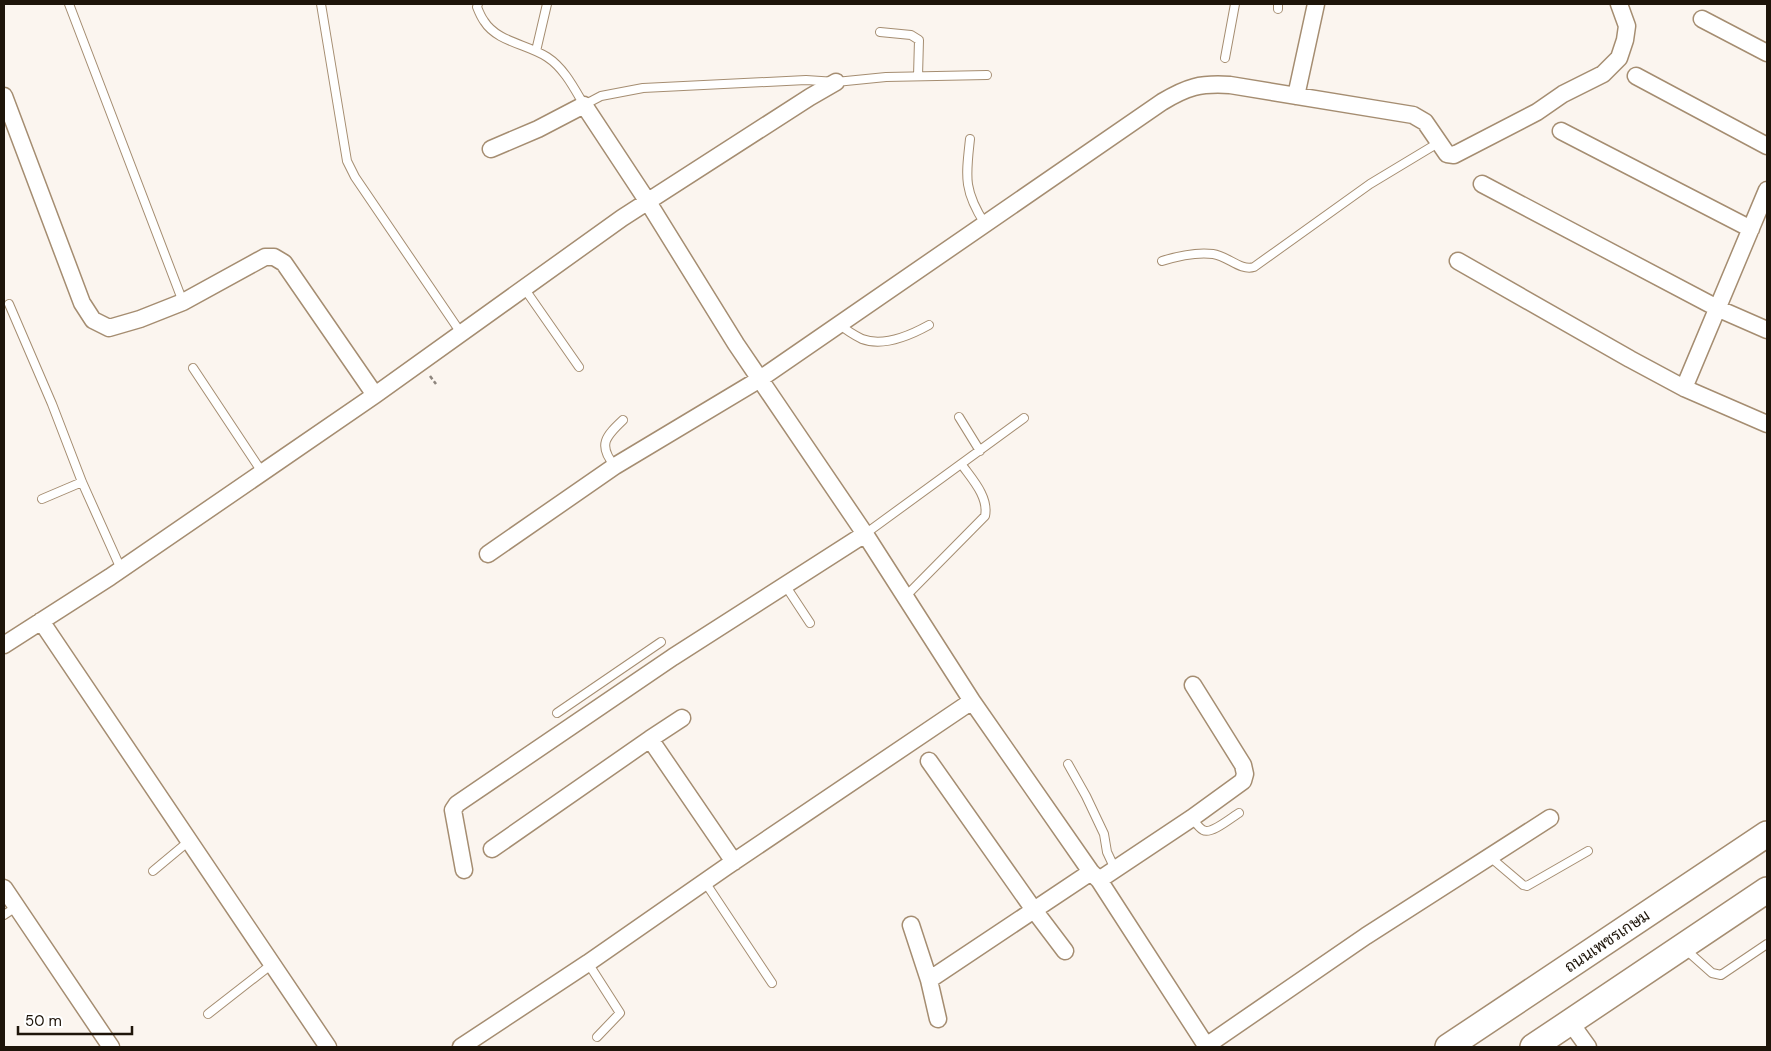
<svg xmlns="http://www.w3.org/2000/svg" width="1771" height="1051" viewBox="0 0 1771 1051" font-family="'DM Sans',Sarabun,sans-serif">
  <style>
    .lines { fill: none; stroke-linecap: round; stroke-linejoin: round }
    .lane-casing { stroke: #a58d71; stroke-width: 10 }
    .street-casing { stroke: #a58d71; stroke-width: 19 }
    .primary-casing { stroke: #a58d71; stroke-width: 28 }
    .path { stroke: #8d857d; stroke-width: 2.5; stroke-dasharray: 4 2.5; stroke-linecap: butt }
    .lane { stroke: #fff; stroke-width: 8 }
    .street { stroke: #fff; stroke-width: 16 }
    .primary { stroke: #fff; stroke-width: 25 }
    .labels { text-anchor: middle; dominant-baseline: central; stroke-width: 4; stroke-linejoin: round; paint-order: stroke }
    .street-label { font-size: 16px; fill: #1e150a; stroke: #fff }
  </style>
  <rect width="100%" height="100%" fill="#fbf5ef"/>
  <g class="lines">
    <defs>
      <path id="lane" d="M 69,4 L 183,302
        M 321,4 L 347,161 L 355,177 L 461,333
        M 478,4 L 477,7 C 479,12 481,17 484,21 C 497,42 527,44 547,57 C 564,68 574,88 584,105 L 601,96 L 643,88 L 806,80 L 836,82 L 886,77 L 987,75
        M 1278,9 L 1278,4
        M 880,32 L 911,35 L 919,40 L 918,76
        M 536,51 L 547,4
        M 1225,58 L 1235,4
        M 970,139 C 966,176 963,190 985,224
        M 1162,261 C 1178,256 1197,252 1213,254 C 1228,256 1240,271 1254,267 L 1370,184 L 1438,143
        M 524,288 L 579,367
        M 9,304 L 52,404 L 82,482 L 121,569
        M 839,324 C 846,330 854,335 862,339 C 883,347 911,335 929,325
        M 193,368 L 262,472
        M 959,417 L 980,451
        M 615,466 C 597,445 606,436 623,420
        M 42,499 L 82,482
        M 865,534 L 1024,418
        M 785,585 L 810,623
        M 905,597 L 985,516 C 989,497 972,479 962,465
        M 557,713 L 661,642
        M 1068,764 L 1086,796 L 1104,834 L 1107,852 L 1115,869
        M 1192,818 C 1195,822 1199,828 1203,830 C 1211,835 1232,817 1239,813
        M 1490,857 L 1523,885 L 1527,886 L 1588,851
        M 153,871 L 189,841
        M 705,882 L 772,983
        M 4,915 L 16,907
        M 1685,949 L 1712,973 L 1721,975 L 1767,944
        M 588,963 L 620,1013 L 597,1037
        M 208,1014 L 272,964"/>
      <path id="street" d="M 1702,19 L 1767,53
        M 1636,76 L 1767,146
        M 4,96 L 82,303 L 93,320 L 109,328 L 140,319 L 183,302 L 265,257 L 274,257 L 284,263 L 375,395
        M 1296,96 L 1316,4
        M 1561,131 L 1751,229
        M 491,149 L 538,129 L 584,105 L 648,202 L 736,344 L 865,534 L 972,701 L 1091,872 L 1099,880 L 1207,1047
        M 1482,184 L 1719,309 L 1767,330
        M 1458,261 L 1630,359 L 1684,388 L 1767,424
        M 1684,388 L 1767,190
        M 488,554 L 615,466 L 760,379 L 1162,102 C 1187,87 1200,83 1230,85 L 1413,115 L 1425,122 L 1447,154 L 1454,155 L 1537,112 L 1563,94 L 1603,74 L 1619,58 L 1625,40 L 1627,26 L 1619,4
        M 41,621 L 328,1047
        M 4,645 L 110,577 L 375,395 L 622,218 L 810,97 L 836,82
        M 650,739 L 734,862
        M 929,761 L 1034,910 L 1065,951
        M 492,849 L 650,739 L 682,718
        M 464,870 L 453,810 L 457,804 L 673,657 L 865,534
        M 1099,880 L 1192,818 L 1243,781 L 1245,774 L 1243,765 L 1193,685
        M 4,888 L 111,1047
        M 911,925 L 929,980 L 938,1019
        M 929,980 L 1091,872
        M 1570,1022 L 1588,1047
        M 1206,1046 L 1366,936 L 1550,818
        M 461,1047 L 588,963 L 726,867 L 972,701"/>
      <path id="primary" d="M 1448,1047 L 1767,834
        M 1533,1047 L 1767,890"/>
    </defs>
    <use href="#lane" class="lane-casing"/>
    <use href="#street" class="street-casing"/>
    <use href="#primary" class="primary-casing"/>
    <path class="path" d="M 430,376 L 436,384"/>
    <use href="#lane" class="lane"/>
    <use href="#street" class="street"/>
    <use href="#primary" class="primary"/>
  </g>
  <g class="labels">
    <g class="street-label">
      <text transform="translate(1607 941) rotate(-34)">ถนนเพชรเกษม</text>
    </g>
  </g>
  <rect width="1771" height="1051" fill="none" stroke="#1e150a" stroke-width="10"/>
  <path d="M18 1026v8h114v-8" fill="none" stroke="#1e150a" stroke-width="2.5"/>
  <text x="25" y="1026" font-size="15" fill="#1e150a" stroke="#ffffff" stroke-width="4" paint-order="stroke">50 m</text>
</svg>
